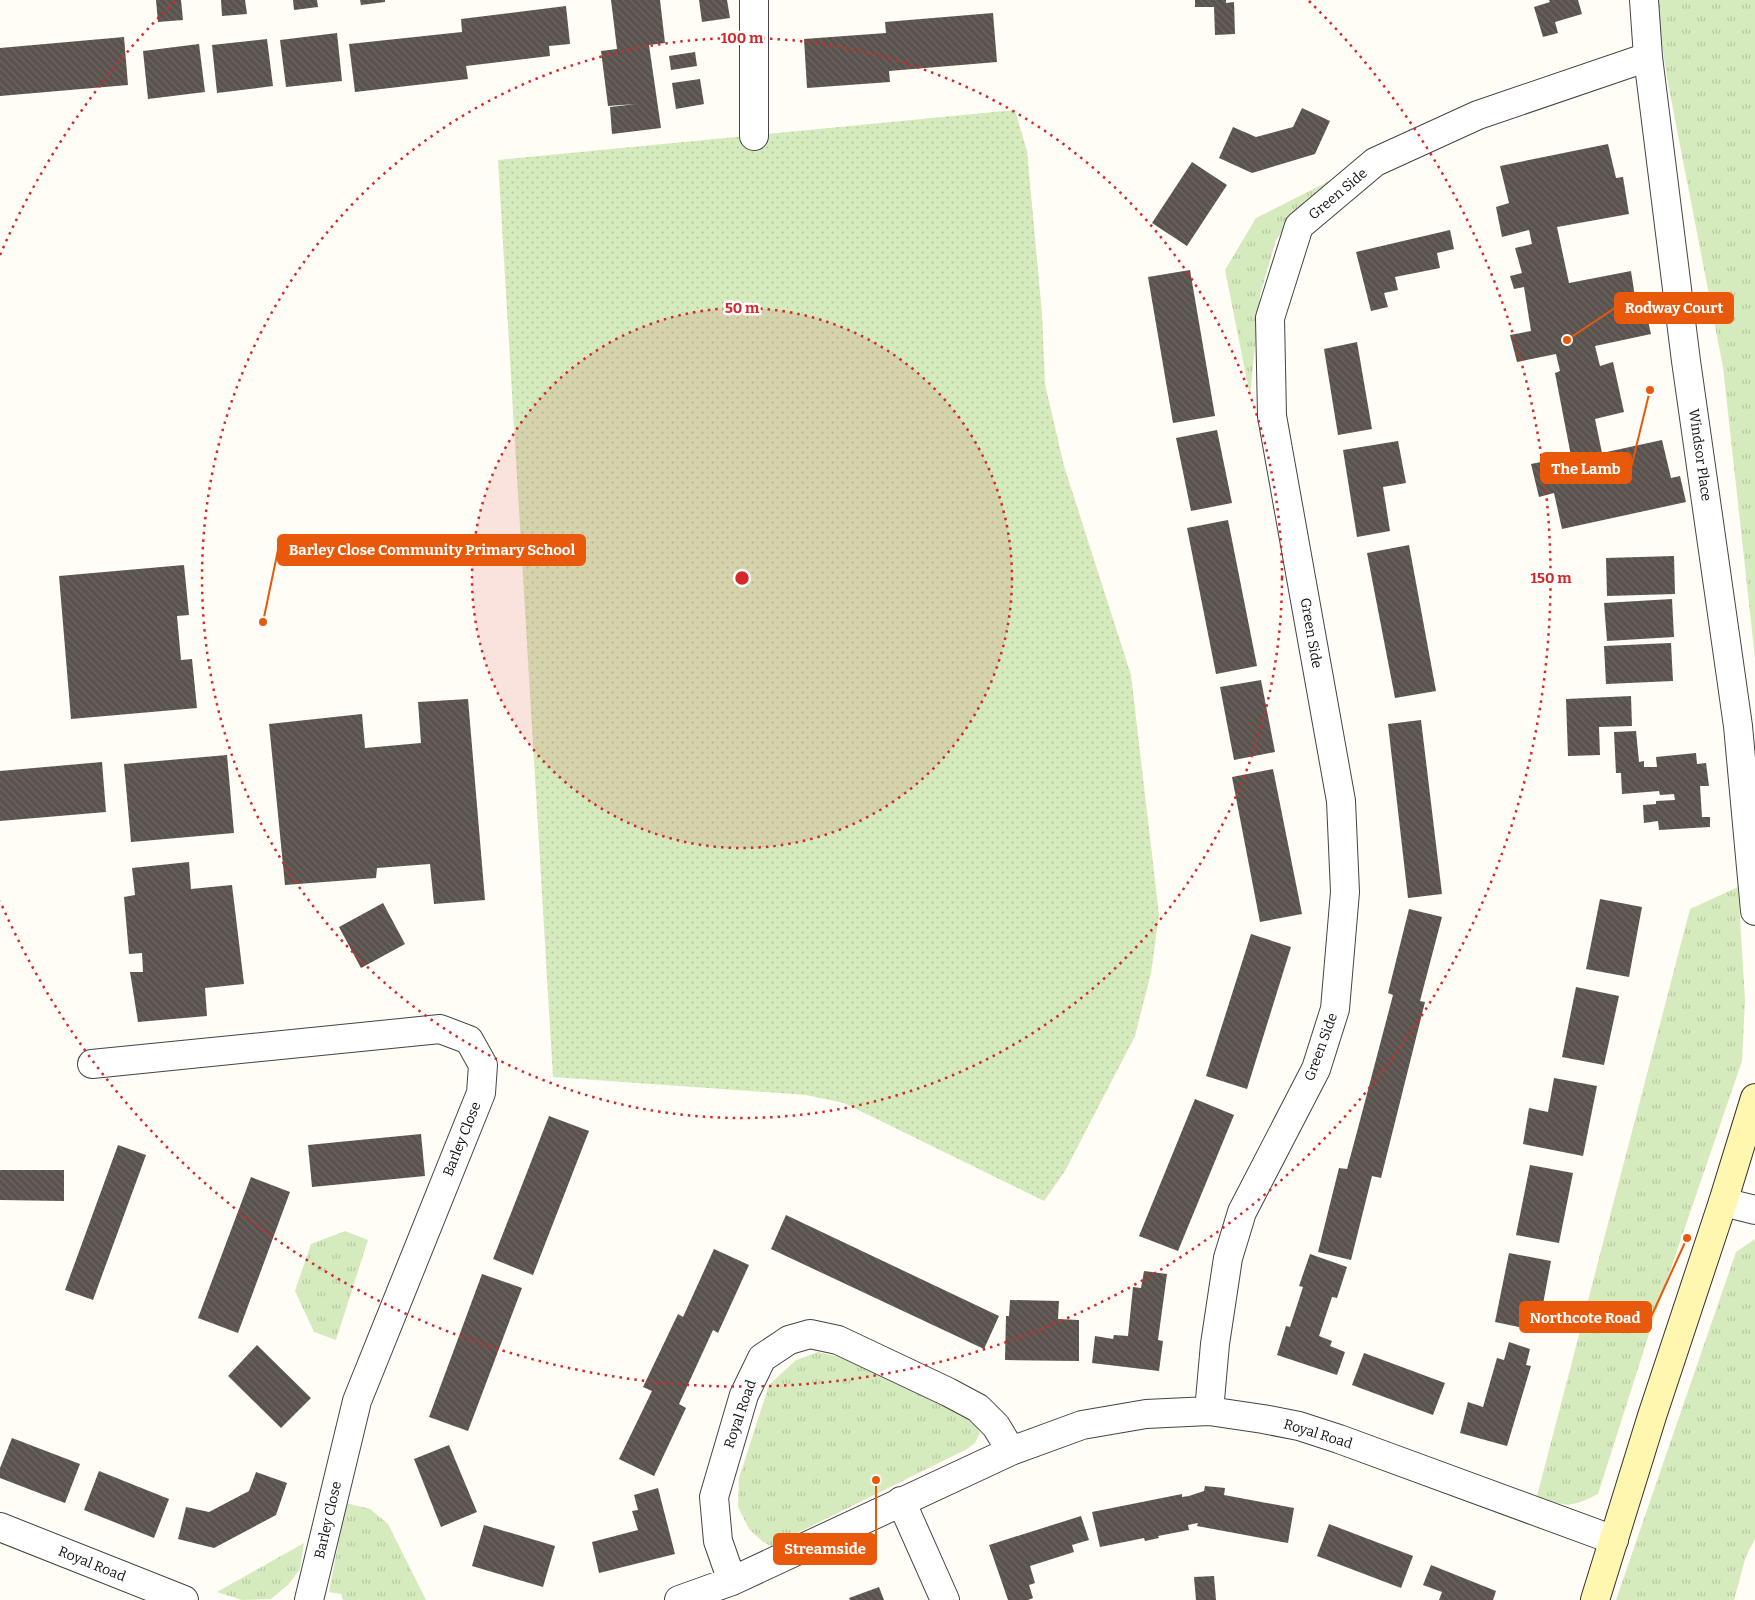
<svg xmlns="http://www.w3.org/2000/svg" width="1755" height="1600" viewBox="0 0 1755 1600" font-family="Bitter,serif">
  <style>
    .grass { fill: url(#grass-tufts) }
    .park { fill: url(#park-dots) }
    .building { fill: url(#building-back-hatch) }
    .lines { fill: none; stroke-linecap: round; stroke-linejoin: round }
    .street-casing { stroke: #444; stroke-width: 30 }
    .secondary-casing { stroke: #333; stroke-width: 30 }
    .street { stroke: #fff; stroke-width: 28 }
    .secondary { stroke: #fff6b0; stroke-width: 28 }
    .ring { fill: none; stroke: #d62828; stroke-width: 2.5; stroke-dasharray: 2.5 5 }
    .labels { text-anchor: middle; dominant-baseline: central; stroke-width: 5; stroke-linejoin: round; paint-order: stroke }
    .street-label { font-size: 14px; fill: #111; stroke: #fff }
    .centre { fill: #d62828; stroke: #fff; stroke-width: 2.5 }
    .ring-label { font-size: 15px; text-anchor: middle; font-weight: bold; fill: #d62828; stroke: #fff; stroke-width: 5; stroke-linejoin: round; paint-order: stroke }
    .leader { fill: none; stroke: #e8590c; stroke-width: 2 }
    .callout-dot { fill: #e8590c; stroke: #fff; stroke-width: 2 }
    .callout { fill: #e8590c; stroke: #e8590c; stroke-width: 2 }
    .callout-label { font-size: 15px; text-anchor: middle; font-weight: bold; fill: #fff }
  </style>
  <defs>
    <pattern id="grass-tufts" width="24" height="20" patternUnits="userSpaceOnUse" patternTransform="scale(1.25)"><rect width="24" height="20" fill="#d5ebbd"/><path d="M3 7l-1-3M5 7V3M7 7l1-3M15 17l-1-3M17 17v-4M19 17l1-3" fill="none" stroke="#b6c8a1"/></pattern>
    <pattern id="park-dots" width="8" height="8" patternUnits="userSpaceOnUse" patternTransform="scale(1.25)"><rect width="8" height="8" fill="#d5ebbd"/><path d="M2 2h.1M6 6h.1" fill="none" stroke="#b6c8a1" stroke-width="1.8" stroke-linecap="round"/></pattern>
    <pattern id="building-back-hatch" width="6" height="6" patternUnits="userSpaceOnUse" patternTransform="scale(1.25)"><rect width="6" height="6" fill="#5a524d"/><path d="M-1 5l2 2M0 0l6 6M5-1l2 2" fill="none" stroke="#6d6662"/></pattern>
  </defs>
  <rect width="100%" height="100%" fill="#fffdf5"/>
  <path class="grass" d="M 1659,0 L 1755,0 L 1755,658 L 1723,367 L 1667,78 L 1658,19 Z
    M 1341,175 L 1302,206 L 1276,240 L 1260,295 L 1250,396 L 1225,270 L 1256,218 Z
    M 1738,887 L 1745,1000 L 1742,1061 L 1657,1309 L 1598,1494 C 1570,1508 1566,1507 1537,1496 L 1690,909 Z
    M 345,1231 L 368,1240 L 336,1340 L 314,1332 L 295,1291 L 311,1244 Z
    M 1755,1239 L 1755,1539 L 1746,1556 L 1734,1600 L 1616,1600 L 1736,1252 Z
    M 818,1352 L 839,1357 L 968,1417 L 976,1424 L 980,1433 L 975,1443 L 967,1449 L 771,1546 L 763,1542 L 749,1529 L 738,1507 L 739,1478 L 769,1385 L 796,1360 Z
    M 346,1503 L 370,1509 L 388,1524 L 426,1600 L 343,1600 L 341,1594 L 329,1592 Z
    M 304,1543 L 300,1569 L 288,1585 L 271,1599 L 242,1600 L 217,1592 Z"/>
  <path class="park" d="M 1015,110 L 1027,151 L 1042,314 L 1045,384 L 1064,466 L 1131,675 L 1159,915 L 1151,973 L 1135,1036 L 1065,1171 L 1044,1201 L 844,1103 L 806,1095 L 553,1077 L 498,160 Z"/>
  <path class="building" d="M 156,0 L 181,0 L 183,20 L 158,22 Z
    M 221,0 L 245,0 L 247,14 L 222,16 Z
    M 293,0 L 317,0 L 318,7 L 294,10 Z
    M 360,0 L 385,0 L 385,2 L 361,5 Z
    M 611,0 L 660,0 L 665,43 L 649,45 L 661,128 L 612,134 L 610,107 L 636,104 L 608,106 L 601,51 L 617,49 Z
    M 699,0 L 727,0 L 730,18 L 702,22 Z
    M 1195,0 L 1226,0 L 1226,3 L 1234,2 L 1235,34 L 1215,35 L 1214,7 L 1195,7 Z
    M 1549,0 L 1578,0 L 1582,14 L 1555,22 L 1558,33 L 1543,37 L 1534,7 L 1550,2 Z
    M 566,6 L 570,44 L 549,46 L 550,56 L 466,66 L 468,79 L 355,92 L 349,44 L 462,32 L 461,19 Z
    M 993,13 L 997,62 L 889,71 L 890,82 L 807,88 L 804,39 L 886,33 L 885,22 Z
    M 337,33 L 342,81 L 286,87 L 280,40 Z
    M 124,37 L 128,85 L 0,96 L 0,48 Z
    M 267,39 L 273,86 L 217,93 L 212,45 Z
    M 199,44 L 205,92 L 148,99 L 143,51 Z
    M 695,52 L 697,66 L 671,70 L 669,56 Z
    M 700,79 L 704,104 L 676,109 L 672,83 Z
    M 1302,108 L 1330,121 L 1315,154 L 1252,173 L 1219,158 L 1233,127 L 1256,137 L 1293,127 Z
    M 1608,144 L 1616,178 L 1623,177 L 1629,214 L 1557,227 L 1569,283 L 1631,271 L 1637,310 L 1645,308 L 1651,334 L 1595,346 L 1600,366 L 1613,362 L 1624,412 L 1595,419 L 1602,453 L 1662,440 L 1671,478 L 1680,476 L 1686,502 L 1562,529 L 1554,493 L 1539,497 L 1531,464 L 1571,456 L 1555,373 L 1560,371 L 1556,354 L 1517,362 L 1510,335 L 1531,331 L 1524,287 L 1514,289 L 1510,276 L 1522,273 L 1515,248 L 1532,244 L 1529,230 L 1502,237 L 1496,207 L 1509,203 L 1500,166 Z
    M 1192,162 L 1227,185 L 1187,246 L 1152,223 Z
    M 1450,230 L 1454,249 L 1437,253 L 1440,268 L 1395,277 L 1398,290 L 1384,293 L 1388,307 L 1371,311 L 1356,252 Z
    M 1190,270 L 1215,416 L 1173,423 L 1148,277 Z
    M 1357,342 L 1372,429 L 1338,435 L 1324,349 Z
    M 1217,430 L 1232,503 L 1191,511 L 1176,438 Z
    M 1398,441 L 1406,483 L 1383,487 L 1390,531 L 1357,537 L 1343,450 Z
    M 1228,520 L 1257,666 L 1216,674 L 1187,528 Z
    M 1409,545 L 1436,691 L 1395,698 L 1367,553 Z
    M 1674,556 L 1675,594 L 1607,596 L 1606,558 Z
    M 184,565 L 189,615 L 177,616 L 181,660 L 192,659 L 197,708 L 71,719 L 59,576 Z
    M 1672,599 L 1674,637 L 1607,641 L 1604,603 Z
    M 1671,643 L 1673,681 L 1606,684 L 1604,646 Z
    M 1261,680 L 1275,752 L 1234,760 L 1220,687 Z
    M 1631,696 L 1632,726 L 1599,727 L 1600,755 L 1568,756 L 1566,699 Z
    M 468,699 L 485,900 L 434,904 L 430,864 L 377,868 L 376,878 L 285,885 L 269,724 L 362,714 L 365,748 L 421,743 L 418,702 Z
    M 1421,720 L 1442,894 L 1408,898 L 1388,724 Z
    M 1636,731 L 1639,762 L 1644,761 L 1644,767 L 1657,767 L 1656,757 L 1696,753 L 1697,764 L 1706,763 L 1709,786 L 1700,786 L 1702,817 L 1710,817 L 1710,827 L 1659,830 L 1658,821 L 1644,823 L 1643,805 L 1656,804 L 1656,801 L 1675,800 L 1674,794 L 1660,795 L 1659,791 L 1622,794 L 1621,773 L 1616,773 L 1614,732 Z
    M 227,755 L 234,833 L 131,842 L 124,764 Z
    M 102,762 L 106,812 L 0,821 L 0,771 Z
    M 1273,769 L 1302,914 L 1260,922 L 1232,777 Z
    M 189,862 L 191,889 L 232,885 L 244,984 L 205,988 L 207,1016 L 138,1022 L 130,972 L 143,972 L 142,953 L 129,954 L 124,897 L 135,895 L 132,868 Z
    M 1600,899 L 1642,907 L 1629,977 L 1586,969 Z
    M 383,903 L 405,944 L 361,968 L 339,927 Z
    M 1409,909 L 1442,917 L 1420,1001 L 1425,1002 L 1381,1178 L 1372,1176 L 1351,1260 L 1318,1252 L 1339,1168 L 1347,1169 L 1358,1128 L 1393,995 L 1388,993 Z
    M 1251,934 L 1291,947 L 1247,1089 L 1206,1076 Z
    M 1576,987 L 1619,996 L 1604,1065 L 1562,1057 Z
    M 1554,1078 L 1597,1086 L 1583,1156 L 1523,1144 L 1529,1108 L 1548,1112 Z
    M 1195,1099 L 1234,1115 L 1178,1251 L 1139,1236 Z
    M 549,1116 L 589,1131 L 533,1275 L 493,1259 Z
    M 421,1134 L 425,1176 L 312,1187 L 308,1145 Z
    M 118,1145 L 146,1155 L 93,1300 L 65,1290 Z
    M 1530,1165 L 1573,1173 L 1559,1243 L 1516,1235 Z
    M 0,1170 L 64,1170 L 64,1201 L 0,1200 Z
    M 251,1177 L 290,1192 L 238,1333 L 198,1318 Z
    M 786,1215 L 999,1316 L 984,1349 L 771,1249 Z
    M 714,1249 L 749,1265 L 718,1333 L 713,1330 L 679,1404 L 686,1408 L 654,1476 L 619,1459 L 652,1391 L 643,1387 L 678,1314 L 683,1317 Z
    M 1509,1253 L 1551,1261 L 1538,1331 L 1495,1322 Z
    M 1310,1254 L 1347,1267 L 1337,1298 L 1332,1297 L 1319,1336 L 1332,1341 L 1330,1346 L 1345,1352 L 1337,1375 L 1277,1355 L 1286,1326 L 1290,1327 L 1303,1287 L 1299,1286 Z
    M 1144,1271 L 1167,1274 L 1158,1340 L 1163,1341 L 1159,1371 L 1092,1363 L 1095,1336 L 1113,1339 L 1114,1335 L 1128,1336 L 1133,1287 L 1141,1288 Z
    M 482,1274 L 522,1288 L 468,1431 L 429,1417 Z
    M 1010,1300 L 1059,1301 L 1058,1319 L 1079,1320 L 1079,1361 L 1005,1360 L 1006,1316 L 1009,1316 Z
    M 1509,1342 L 1530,1349 L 1526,1365 L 1531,1366 L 1507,1446 L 1460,1433 L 1468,1402 L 1483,1407 L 1497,1358 L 1504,1360 Z
    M 257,1345 L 311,1398 L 281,1428 L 228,1376 Z
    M 1364,1353 L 1445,1383 L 1433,1415 L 1352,1385 Z
    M 12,1438 L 80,1464 L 65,1503 L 0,1478 L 0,1468 Z
    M 449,1445 L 477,1512 L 441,1527 L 414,1459 Z
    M 99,1471 L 169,1499 L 154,1538 L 84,1510 Z
    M 256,1472 L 287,1483 L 276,1515 L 214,1548 L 178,1539 L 186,1507 L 209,1512 L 249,1491 Z
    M 1205,1486 L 1225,1488 L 1224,1495 L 1294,1508 L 1288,1543 L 1197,1526 L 1198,1523 L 1188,1525 L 1189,1530 L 1158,1536 L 1159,1538 L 1145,1541 L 1144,1538 L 1100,1547 L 1092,1512 L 1182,1494 L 1182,1497 L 1189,1496 L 1204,1491 Z
    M 658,1488 L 675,1554 L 599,1573 L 592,1542 L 638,1530 L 632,1511 L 638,1510 L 634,1495 Z
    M 1081,1516 L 1089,1540 L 1072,1545 L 1074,1552 L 1030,1566 L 1035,1583 L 1029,1585 L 1033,1598 L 1028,1600 L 1008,1600 L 989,1545 Z
    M 1329,1524 L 1413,1556 L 1401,1588 L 1317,1556 Z
    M 484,1525 L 555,1546 L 543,1587 L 472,1566 Z
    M 1431,1565 L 1496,1591 L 1493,1600 L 1439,1600 L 1442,1592 L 1423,1585 Z
    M 1214,1576 L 1216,1600 L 1196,1600 L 1194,1577 Z
    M 879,1587 L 884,1600 L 850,1600 L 849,1598 Z"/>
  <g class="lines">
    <defs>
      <path id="street" d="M 754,0 L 754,136
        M 1644,0 L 1648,57 L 1686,361 L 1738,726 L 1755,911
        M 92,1064 L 440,1029 L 469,1040 L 483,1065 L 481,1093 L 357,1401 L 309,1600
        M 1723,1202 L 1755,1210
        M 1209,1411 L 1215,1344 L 1228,1258 L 1242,1212 L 1316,1069 L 1335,1009 L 1345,892 L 1341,801 L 1272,416 L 1270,318 L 1299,226 L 1375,162 L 1478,115 L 1648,57
        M 901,1501 L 945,1600
        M 0,1527 L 184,1600
        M 732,1581 L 718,1541 L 714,1497 L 744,1395 L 762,1358 L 789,1340 L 810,1334 L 838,1340 L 948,1392 L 978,1408 L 996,1426 L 1011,1451
        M 679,1600 L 732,1581 L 1011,1451 L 1082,1425 L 1146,1414 L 1209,1411 L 1263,1419 L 1299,1426 L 1339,1439 L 1614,1540"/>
      <path id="secondary" d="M 1595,1600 L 1652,1416 L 1723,1202 L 1755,1098"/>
    </defs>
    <use href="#street" class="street-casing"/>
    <use href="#secondary" class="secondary-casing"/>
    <use href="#street" class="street"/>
    <use href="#secondary" class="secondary"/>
  </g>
  <circle cx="742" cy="578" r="270" fill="#d62828" fill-opacity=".12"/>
  <g class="ring">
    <circle cx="742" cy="578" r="270"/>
    <circle cx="742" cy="578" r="540"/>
    <path d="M0 255A809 809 0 0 1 175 1M1309 1A809 809 0 1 1 0 901"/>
  </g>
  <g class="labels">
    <g class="street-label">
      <text transform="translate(1338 194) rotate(-40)">Green Side</text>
      <text transform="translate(1700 455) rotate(82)">Windsor Place</text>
      <text transform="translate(1311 633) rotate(80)">Green Side</text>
      <text transform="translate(1321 1047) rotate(-70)">Green Side</text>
      <text transform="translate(462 1139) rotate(-68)">Barley Close</text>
      <text transform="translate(740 1414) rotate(-71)">Royal Road</text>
      <text transform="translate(1318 1434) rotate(17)">Royal Road</text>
      <text transform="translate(328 1520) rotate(-77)">Barley Close</text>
      <text transform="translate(92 1564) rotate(22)">Royal Road</text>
    </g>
  </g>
  <circle cx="742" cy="578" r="8" class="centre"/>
  <g class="ring-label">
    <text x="742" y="43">100 m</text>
    <text x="742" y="313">50 m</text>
    <text x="1551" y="583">150 m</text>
  </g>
  <path class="leader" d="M1567 340L1615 308M1650 390L1631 468M263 622L278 550M1687 1238L1651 1317M876 1480L876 1549"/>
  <g class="callout-dot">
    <circle cx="1567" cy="340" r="5"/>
    <circle cx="1650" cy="390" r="5"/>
    <circle cx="263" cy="622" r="5"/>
    <circle cx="1687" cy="1238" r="5"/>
    <circle cx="876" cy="1480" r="5"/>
  </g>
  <g class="callout">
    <rect x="1615" y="293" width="118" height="30" rx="5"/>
    <rect x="1541" y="453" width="90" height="30" rx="5"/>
    <rect x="278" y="535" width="307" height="30" rx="5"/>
    <rect x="1520" y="1302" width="131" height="30" rx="5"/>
    <rect x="774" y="1534" width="102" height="30" rx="5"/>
  </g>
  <g class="callout-label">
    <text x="1674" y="313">Rodway Court</text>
    <text x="1586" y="474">The Lamb</text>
    <text x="432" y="555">Barley Close Community Primary School</text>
    <text x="1585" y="1323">Northcote Road</text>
    <text x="825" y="1554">Streamside</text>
  </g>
</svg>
